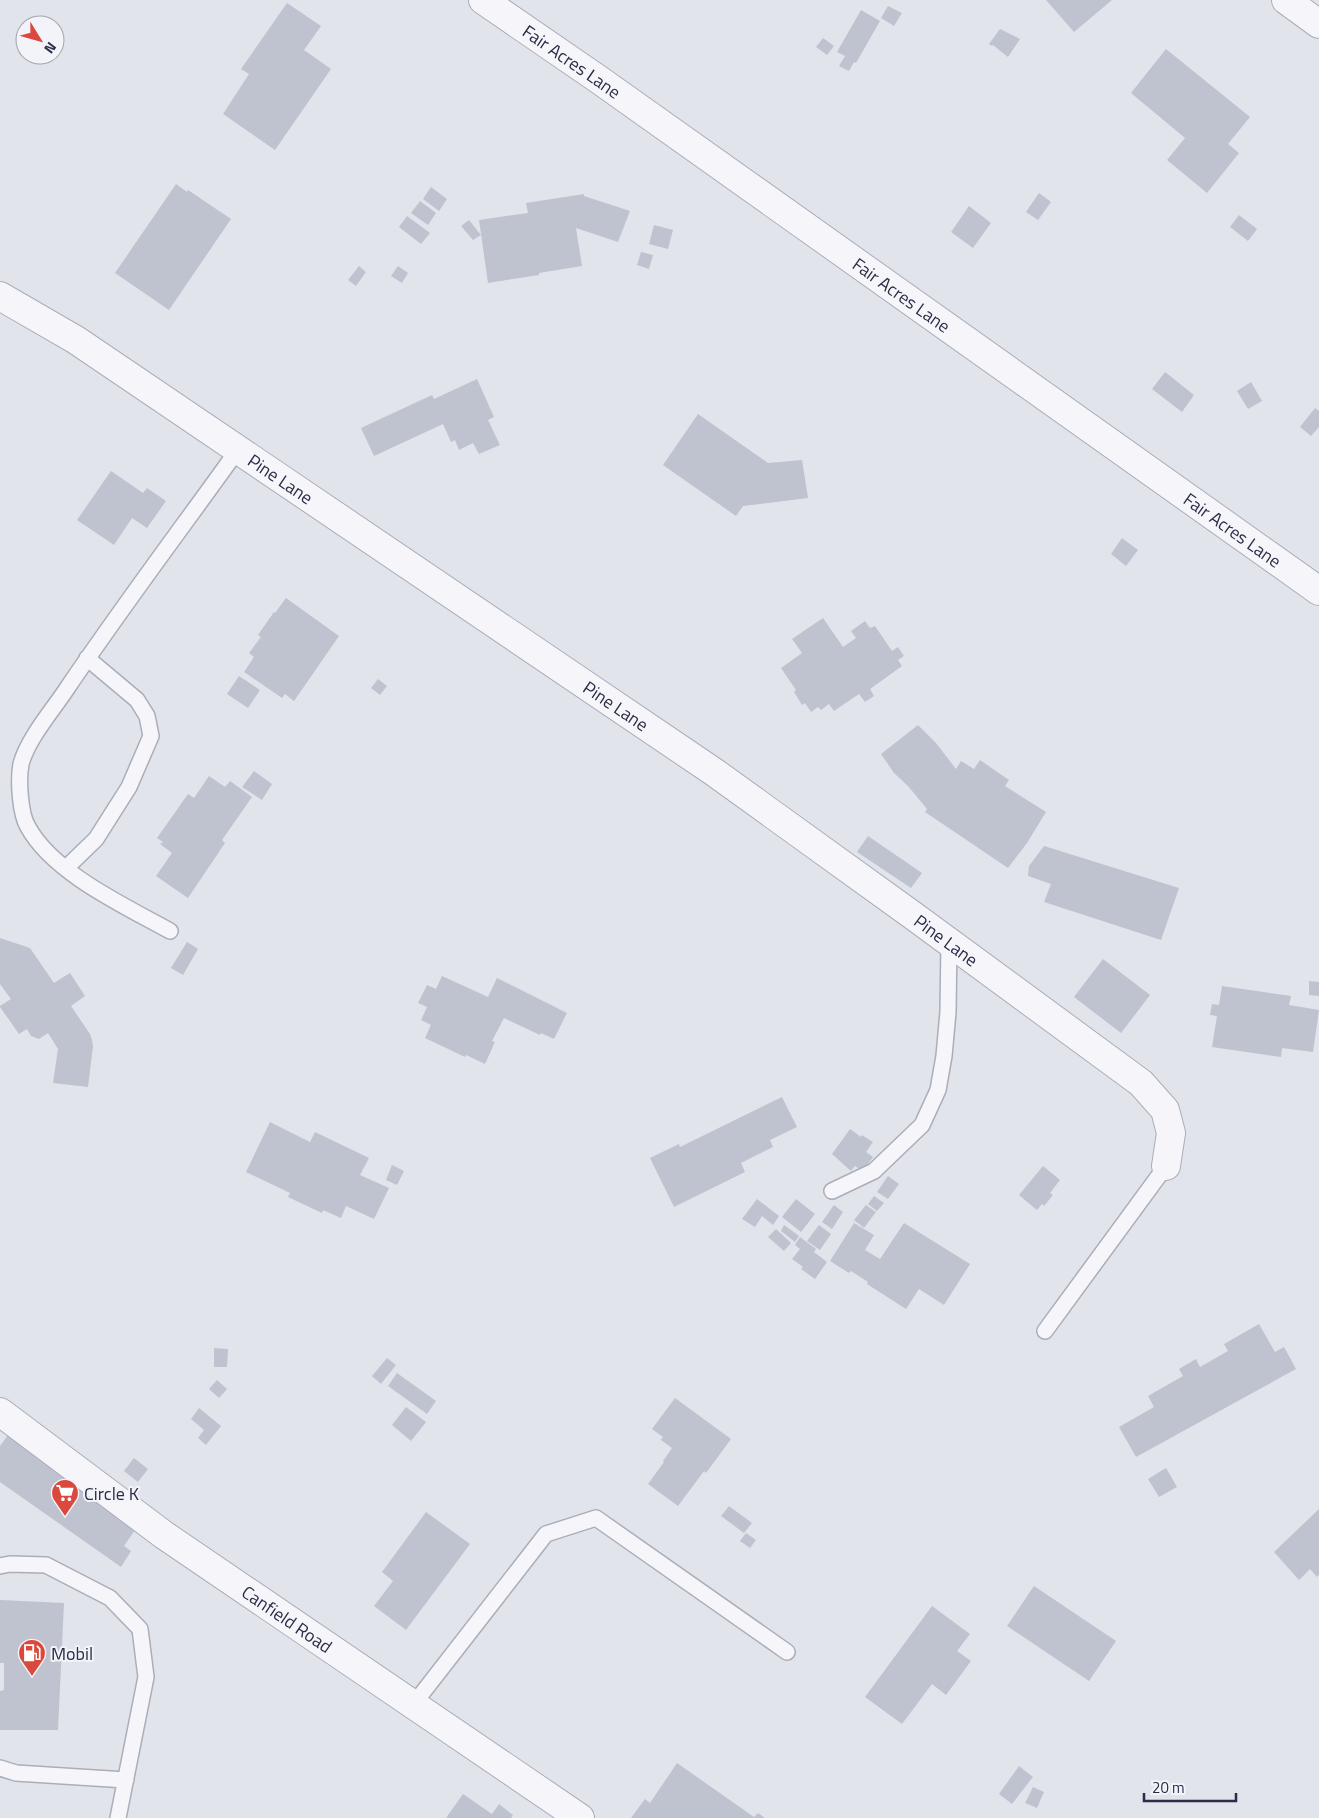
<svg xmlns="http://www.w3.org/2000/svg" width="1319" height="1818" viewBox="0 0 1319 1818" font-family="'Titillium Web',sans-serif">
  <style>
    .building { fill: #bfc2cf }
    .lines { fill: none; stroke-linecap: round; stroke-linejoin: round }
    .service-casing { stroke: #aaadba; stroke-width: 18 }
    .minor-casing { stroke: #aaadba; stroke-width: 30 }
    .service { stroke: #f6f6fa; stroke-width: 15 }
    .minor { stroke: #f6f6fa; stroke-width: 28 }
    .labels { text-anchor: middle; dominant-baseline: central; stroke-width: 4; stroke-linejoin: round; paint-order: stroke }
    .street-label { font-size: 18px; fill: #292d46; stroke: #f3f4f9 }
    .poi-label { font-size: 18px; fill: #292d46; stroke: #f3f4f9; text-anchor: start }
  </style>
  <rect width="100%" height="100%" fill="#e2e4ec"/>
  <path class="building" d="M 1046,0 L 1112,0 L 1074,32 Z
    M 287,3 L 321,26 L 304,50 L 331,69 L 275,150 L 223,114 L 249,74 L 241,69 Z
    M 888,6 L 902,13 L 894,26 L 881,18 Z
    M 861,10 L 880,21 L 856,63 L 854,62 L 849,71 L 839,66 L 845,56 L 837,52 Z
    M 1000,29 L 1020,39 L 1008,57 L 993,45 L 992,46 L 989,44 Z
    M 823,38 L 834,46 L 827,55 L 816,47 Z
    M 1166,49 L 1250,117 L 1228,144 L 1239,153 L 1207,193 L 1167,160 L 1185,138 L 1131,93 Z
    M 176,184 L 187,192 L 188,190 L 231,219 L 169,310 L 115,273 Z
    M 431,187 L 447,199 L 439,211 L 423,199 Z
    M 1039,193 L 1051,202 L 1038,220 L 1026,212 Z
    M 584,194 L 584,196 L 630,211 L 618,242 L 576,228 L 582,266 L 539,273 L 539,275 L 488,283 L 479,220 L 528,213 L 526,203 Z
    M 420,201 L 436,213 L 428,225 L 411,213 Z
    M 969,206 L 991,223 L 973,248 L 951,232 Z
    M 1239,215 L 1257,229 L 1248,241 L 1230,227 Z
    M 407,216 L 430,233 L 421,244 L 399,227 Z
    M 469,220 L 481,235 L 473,240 L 461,226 Z
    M 654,225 L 673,230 L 668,249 L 649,244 Z
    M 641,252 L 653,255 L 649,269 L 637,265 Z
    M 359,266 L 366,272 L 356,286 L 348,280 Z
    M 398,266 L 408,273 L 402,283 L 391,276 Z
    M 1165,372 L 1194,395 L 1182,412 L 1152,389 Z
    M 477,379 L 494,417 L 488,420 L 500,445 L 479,454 L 473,443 L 459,450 L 455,440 L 451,442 L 443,424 L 374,456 L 361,428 L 432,395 L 434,399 Z
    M 1251,382 L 1262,401 L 1248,409 L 1237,391 Z
    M 1315,408 L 1319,411 L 1319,427 L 1311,436 L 1300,427 Z
    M 698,414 L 768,463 L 802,460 L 808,498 L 743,506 L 736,516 L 663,465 Z
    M 111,471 L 143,493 L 147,488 L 166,501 L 147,528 L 132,518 L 114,545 L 77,520 Z
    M 1122,538 L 1138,550 L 1126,566 L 1111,554 Z
    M 286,598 L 339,636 L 294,701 L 285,694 L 282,698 L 244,672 L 254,657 L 249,653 L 261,637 L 258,635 L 274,612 L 275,613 Z
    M 823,618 L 843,647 L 856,638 L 851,631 L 865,621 L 870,628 L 875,626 L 892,651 L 898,647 L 904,656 L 898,660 L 902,666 L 870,689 L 874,696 L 865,702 L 859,694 L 834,711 L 829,704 L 821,710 L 818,707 L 811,712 L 805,703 L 802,705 L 794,692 L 796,690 L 781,668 L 802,653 L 792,639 Z
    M 239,676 L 260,690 L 248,708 L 227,694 Z
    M 378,679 L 387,686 L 380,695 L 371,688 Z
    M 918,725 L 936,743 L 956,769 L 961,761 L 974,769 L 980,760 L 1009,780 L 1005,786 L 1046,812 L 1027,843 L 1008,868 L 925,812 L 927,809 L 908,786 L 894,773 L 881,754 Z
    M 254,771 L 272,784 L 262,800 L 242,787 Z
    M 209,776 L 225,787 L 230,781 L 252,797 L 222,840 L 225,843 L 188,898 L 156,876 L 172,853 L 160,844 L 163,842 L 157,838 L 188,794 L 194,798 Z
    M 868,836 L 922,873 L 911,888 L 857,852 Z
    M 1044,846 L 1179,888 L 1161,940 L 1044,902 L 1051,884 L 1028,876 L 1029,866 Z
    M 0,938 L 30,948 L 54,983 L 70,973 L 85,996 L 71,1006 L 90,1034 L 92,1040 L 93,1046 L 88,1087 L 53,1083 L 58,1049 L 48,1033 L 39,1039 L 31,1036 L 27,1029 L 19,1034 L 0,1007 L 0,1006 L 11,999 L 0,984 Z
    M 187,942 L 198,949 L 183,975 L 171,968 Z
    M 1103,959 L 1150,995 L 1121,1033 L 1074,997 Z
    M 442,976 L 488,997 L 497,978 L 567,1013 L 554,1039 L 541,1033 L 540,1035 L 504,1018 L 492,1041 L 495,1042 L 485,1064 L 466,1055 L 465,1057 L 425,1038 L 431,1025 L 421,1020 L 427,1007 L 418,1003 L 427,985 L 436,989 Z
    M 1309,981 L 1319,982 L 1319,996 L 1309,995 Z
    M 1222,986 L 1291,996 L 1289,1005 L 1319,1010 L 1313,1052 L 1282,1048 L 1281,1057 L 1212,1047 L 1217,1016 L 1210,1015 L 1212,1004 L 1219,1005 Z
    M 782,1097 L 797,1127 L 770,1140 L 773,1147 L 741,1163 L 745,1172 L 674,1207 L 650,1158 L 679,1144 L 680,1147 Z
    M 270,1122 L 310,1142 L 315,1132 L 369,1158 L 360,1175 L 389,1188 L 374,1219 L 346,1206 L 341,1218 L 323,1210 L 322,1213 L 288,1197 L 290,1193 L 246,1172 Z
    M 850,1129 L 861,1137 L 862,1135 L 873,1142 L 866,1152 L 873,1157 L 863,1171 L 855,1166 L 851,1171 L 832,1154 Z
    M 392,1165 L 404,1171 L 397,1185 L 386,1180 Z
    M 1043,1166 L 1060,1180 L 1050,1193 L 1053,1195 L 1044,1206 L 1042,1204 L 1037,1210 L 1019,1195 Z
    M 888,1176 L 899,1184 L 888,1199 L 877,1192 Z
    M 874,1196 L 884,1203 L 877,1211 L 868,1204 Z
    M 757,1199 L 779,1216 L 773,1225 L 762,1216 L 755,1227 L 742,1219 Z
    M 796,1199 L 815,1214 L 801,1232 L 782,1217 Z
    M 834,1205 L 843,1212 L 832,1229 L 822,1222 Z
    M 866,1205 L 876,1212 L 864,1228 L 854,1220 Z
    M 854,1223 L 874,1235 L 865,1250 L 880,1259 L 904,1223 L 970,1264 L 944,1305 L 919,1289 L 906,1309 L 867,1284 L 868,1282 L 851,1271 L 849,1273 L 830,1261 Z
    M 784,1225 L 799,1236 L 795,1242 L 781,1231 Z
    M 819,1225 L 831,1234 L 820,1250 L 807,1241 Z
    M 776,1229 L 791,1243 L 784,1251 L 768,1237 Z
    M 800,1237 L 816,1249 L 814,1252 L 827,1262 L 815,1279 L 801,1269 L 803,1267 L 792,1259 L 800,1249 L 795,1245 Z
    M 1259,1324 L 1275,1352 L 1284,1347 L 1296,1369 L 1136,1457 L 1119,1427 L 1154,1407 L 1148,1396 L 1183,1376 L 1179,1369 L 1196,1359 L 1200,1367 L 1228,1351 L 1224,1344 Z
    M 214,1348 L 228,1349 L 227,1367 L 214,1367 Z
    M 387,1358 L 396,1365 L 381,1384 L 372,1376 Z
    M 397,1373 L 436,1401 L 427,1414 L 388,1386 Z
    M 217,1380 L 227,1389 L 219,1398 L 209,1389 Z
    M 675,1398 L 731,1439 L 706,1473 L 704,1471 L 678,1506 L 648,1484 L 664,1462 L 663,1461 L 672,1448 L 661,1440 L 663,1437 L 652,1429 Z
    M 406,1407 L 426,1422 L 411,1441 L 392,1425 Z
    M 199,1408 L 221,1426 L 206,1445 L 198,1438 L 204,1430 L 191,1419 Z
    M 8,1435 L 137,1527 L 124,1546 L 131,1551 L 121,1567 L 0,1482 L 0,1446 Z
    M 134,1458 L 148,1469 L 138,1482 L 124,1471 Z
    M 1166,1468 L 1177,1487 L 1159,1497 L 1148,1479 Z
    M 729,1506 L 752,1523 L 744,1533 L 721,1516 Z
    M 1319,1509 L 1319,1575 L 1317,1577 L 1310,1569 L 1299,1580 L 1274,1552 Z
    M 426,1512 L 470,1544 L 406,1630 L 374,1606 L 393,1581 L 382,1572 Z
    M 746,1533 L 756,1540 L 750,1548 L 740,1541 Z
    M 1034,1586 L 1116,1641 L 1089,1681 L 1007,1626 Z
    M 0,1600 L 64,1603 L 58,1730 L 0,1730 L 0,1691 L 4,1690 L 4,1663 L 0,1663 Z
    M 932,1606 L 970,1634 L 957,1651 L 971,1661 L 946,1695 L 932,1684 L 902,1724 L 865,1697 Z
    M 677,1763 L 754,1817 L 758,1813 L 765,1818 L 631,1818 L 645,1799 L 650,1803 Z
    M 1019,1766 L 1033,1777 L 1012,1804 L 999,1794 Z
    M 1033,1787 L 1044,1792 L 1037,1808 L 1025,1803 Z
    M 463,1794 L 492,1814 L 499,1804 L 513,1815 L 511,1818 L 446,1818 Z"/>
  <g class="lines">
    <defs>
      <path id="service" d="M 66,868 L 96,839 L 129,787 L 151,736 L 147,716 L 137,700 L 87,658
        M 170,931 C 125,906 53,873 28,827 C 20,814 18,780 21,764 C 28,738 53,710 68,687 C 122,607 181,529 237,451
        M 832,1191 L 874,1171 L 922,1125 L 938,1090 L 944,1056 L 948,1012 L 949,942
        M 1045,1331 L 1166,1166
        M 0,1566 L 10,1564 L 46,1565 L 110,1598 L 140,1629 L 146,1677 L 118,1818
        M 413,1705 L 546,1534 L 596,1518 L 787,1652
        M 0,1768 L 16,1773 L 126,1780"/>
      <g id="minor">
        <path id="s1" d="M 483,0 L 598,79 L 1319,591"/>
        <path d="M 1286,0 L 1319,24"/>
        <path id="s2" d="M 0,296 L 76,340 L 714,772 L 915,917 L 1141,1083 L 1165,1110 L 1171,1133 L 1166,1166"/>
        <path id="s3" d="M 0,1412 L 164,1535 L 580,1818"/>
      </g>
    </defs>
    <use href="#service" class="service-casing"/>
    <use href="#minor" class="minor-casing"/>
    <use href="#service" class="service"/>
    <use href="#minor" class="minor"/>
  </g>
  <defs>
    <symbol id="supermarket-pin" viewBox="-11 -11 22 30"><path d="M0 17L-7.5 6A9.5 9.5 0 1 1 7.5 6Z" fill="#db493e" stroke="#f3f4f9"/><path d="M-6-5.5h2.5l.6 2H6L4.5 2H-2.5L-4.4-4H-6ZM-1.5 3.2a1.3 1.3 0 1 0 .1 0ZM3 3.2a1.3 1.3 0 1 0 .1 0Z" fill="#fff"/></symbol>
    <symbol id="fuel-pin" viewBox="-11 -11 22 30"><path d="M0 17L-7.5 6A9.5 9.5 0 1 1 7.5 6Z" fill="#db493e" stroke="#f3f4f9"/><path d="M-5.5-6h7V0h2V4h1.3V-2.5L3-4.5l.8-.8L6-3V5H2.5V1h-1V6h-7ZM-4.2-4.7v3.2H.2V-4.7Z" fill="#fff"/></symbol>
  </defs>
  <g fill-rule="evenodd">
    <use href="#supermarket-pin" x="49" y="1477" width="32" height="43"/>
    <use href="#fuel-pin" x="16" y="1637" width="32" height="43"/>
  </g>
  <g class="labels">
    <g class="street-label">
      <text stroke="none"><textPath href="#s1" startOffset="108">Fair Acres Lane</textPath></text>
      <text stroke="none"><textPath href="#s1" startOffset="512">Fair Acres Lane</textPath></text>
      <text stroke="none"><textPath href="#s2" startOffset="335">Pine Lane</textPath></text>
      <text stroke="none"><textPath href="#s1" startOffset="918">Fair Acres Lane</textPath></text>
      <text stroke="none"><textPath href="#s2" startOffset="740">Pine Lane</textPath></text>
      <text stroke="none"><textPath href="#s2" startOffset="1145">Pine Lane</textPath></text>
      <text stroke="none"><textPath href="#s3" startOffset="354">Canfield Road</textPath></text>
    </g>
    <g class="poi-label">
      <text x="84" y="1493">Circle K</text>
      <text x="51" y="1653">Mobil</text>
    </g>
  </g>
  <g transform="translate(40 40) rotate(127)"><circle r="24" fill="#f3f4f9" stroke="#a2a4b1"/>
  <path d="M0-4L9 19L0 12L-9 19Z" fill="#db493e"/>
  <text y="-8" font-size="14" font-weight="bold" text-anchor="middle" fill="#292d46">N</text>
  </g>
  <path d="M1144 1793v8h92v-8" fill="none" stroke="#292d46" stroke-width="2.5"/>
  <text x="1152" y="1793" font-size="15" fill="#292d46" stroke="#f3f4f9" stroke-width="4" paint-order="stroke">20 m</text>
</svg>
